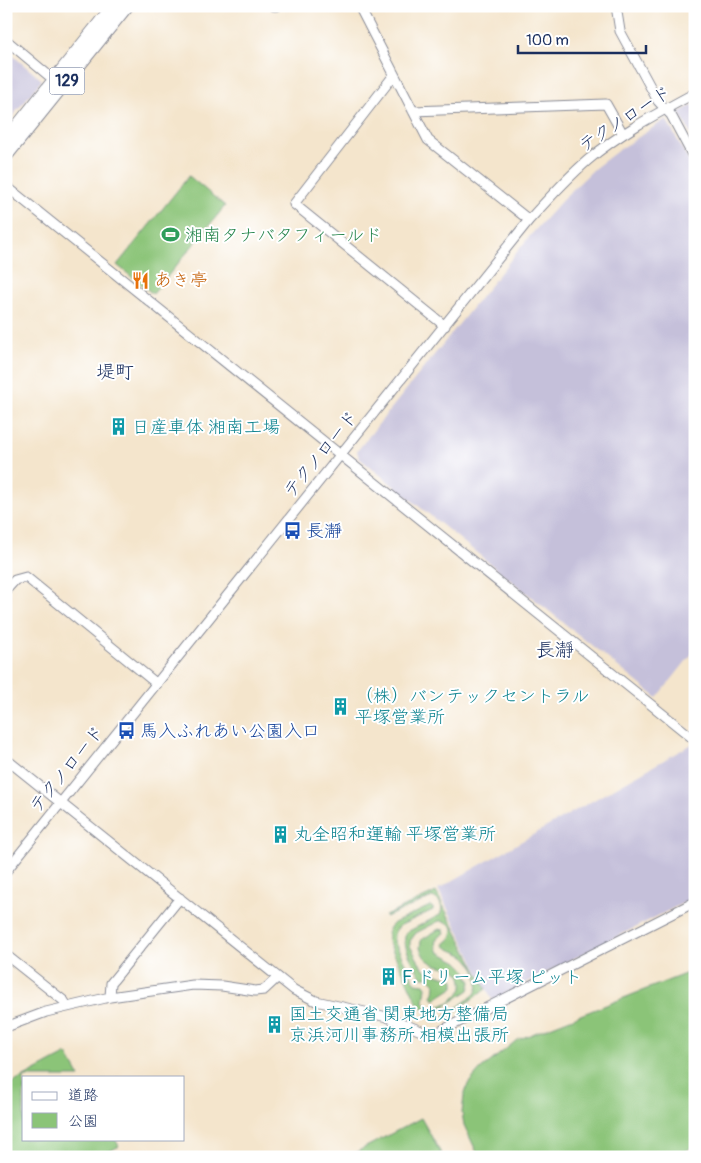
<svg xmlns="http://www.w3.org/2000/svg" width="701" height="1163" viewBox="0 0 701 1163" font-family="Pangolin,'Klee One',sans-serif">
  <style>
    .industrial { fill: #c5c0da }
    .green { fill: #8bc478; stroke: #537a6b }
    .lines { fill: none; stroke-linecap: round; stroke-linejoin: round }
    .minor-casing { stroke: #888a95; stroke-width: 11 }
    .highway-casing { stroke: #888a95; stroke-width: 14 }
    .minor { stroke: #fff; stroke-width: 9 }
    .highway { stroke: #fff; stroke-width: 12 }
    .labels { text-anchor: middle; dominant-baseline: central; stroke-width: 4; stroke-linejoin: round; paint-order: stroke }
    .shield { fill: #fff; stroke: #5f6d8e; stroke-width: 1 }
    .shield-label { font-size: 16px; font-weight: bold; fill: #1b2f5e }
    .street-label { font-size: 18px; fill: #1b2f5e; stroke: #fff }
    .leisure-label { font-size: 18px; fill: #27864d; stroke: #fff; text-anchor: start }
    .food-label { font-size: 18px; fill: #c56008; stroke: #fff; text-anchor: start }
    .culture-label { font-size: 18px; fill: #0d838f; stroke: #fff; text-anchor: start }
    .transit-label { font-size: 18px; fill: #164399; stroke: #fff; text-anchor: start }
    .neighbourhood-label { font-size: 19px; fill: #1b2f5e; stroke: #fff }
  </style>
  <rect width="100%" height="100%" fill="#fff"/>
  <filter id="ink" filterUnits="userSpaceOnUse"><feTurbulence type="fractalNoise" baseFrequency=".02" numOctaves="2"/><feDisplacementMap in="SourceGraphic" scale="10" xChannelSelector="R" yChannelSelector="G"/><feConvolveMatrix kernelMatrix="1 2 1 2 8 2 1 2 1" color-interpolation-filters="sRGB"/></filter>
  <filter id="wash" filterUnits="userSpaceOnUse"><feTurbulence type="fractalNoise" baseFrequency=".0096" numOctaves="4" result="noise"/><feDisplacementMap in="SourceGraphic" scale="20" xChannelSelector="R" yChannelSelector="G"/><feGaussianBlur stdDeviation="1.12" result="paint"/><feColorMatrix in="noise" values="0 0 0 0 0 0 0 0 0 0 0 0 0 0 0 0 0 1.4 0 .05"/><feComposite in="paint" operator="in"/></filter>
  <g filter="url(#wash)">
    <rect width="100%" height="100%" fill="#f4e5cc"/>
    <path class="industrial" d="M 6,50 L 42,80 L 6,124 Z
      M 695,104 L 695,142 L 679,112 Z
      M 666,119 L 695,172 L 695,650 L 657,698 L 359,458 L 357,451 L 529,237 L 566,196 L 595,168 L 616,152 Z
      M 692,744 L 695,746 L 695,897 L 492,1000 L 438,889 Z"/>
    <path class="green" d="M 189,176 L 225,206 L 153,294 L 117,265 Z
      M 436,892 L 486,989 L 450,1015 L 445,1018 L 438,1019 L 445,1016 L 474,995 C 483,985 474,961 463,955 C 457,952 450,950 445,946 L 444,944 L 452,937 L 453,928 C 449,923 446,921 439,921 L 416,933 L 410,941 L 410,946 L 422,967 L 429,972 L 451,978 L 454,980 L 454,987 L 434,1000 L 432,996 L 434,993 L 435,984 L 428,977 L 422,977 L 419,974 C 414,963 399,943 407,932 L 440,915 C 444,907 440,899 432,897 L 386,917 L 385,916 Z
      M 430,906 L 433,908 L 433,910 L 401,925 C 395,930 393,934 394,941 L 413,979 L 416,983 L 424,984 L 426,987 L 424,1002 L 430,1007 C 441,1009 458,998 462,988 C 464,962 442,971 429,961 C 424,958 422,953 420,948 L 421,940 L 439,929 L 444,930 L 445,933 C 436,938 434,943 439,952 L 458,962 L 464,968 L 471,982 L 469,990 L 442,1008 L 429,1011 L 422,1008 L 418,1004 L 388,941 C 387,933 388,928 394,923 Z
      M 695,970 L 695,1145 L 677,1157 L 479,1157 L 464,1125 L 462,1113 L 464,1096 L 468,1084 L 480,1070 L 517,1040 Z
      M 67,1054 L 80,1077 L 24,1077 Z
      M 24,1077 L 24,1139 L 115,1139 L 119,1146 L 100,1157 L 6,1157 L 6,1086 Z
      M 421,1118 L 443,1157 L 347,1157 Z"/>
  </g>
  <g filter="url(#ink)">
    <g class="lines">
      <defs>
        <path id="minor" d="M 274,6 L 277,6
          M 359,6 L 428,140 L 529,220
          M 616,6 L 620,31 L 658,101 L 671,115 L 695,160
          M 6,40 L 54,80
          M 394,75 L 294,204 L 445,326
          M 413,111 L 606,104 L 623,134
          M 6,186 L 695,740
          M 6,590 L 15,580 L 26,577 L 157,684
          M 6,759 L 294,990 L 316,1001 L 387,1017 L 426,1033 L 433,1035 L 695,902
          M 6,871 L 529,220 C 548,199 567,178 588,160 C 620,133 658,113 695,93
          M 6,955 L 64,1001 L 67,1006
          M 110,997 L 111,983 L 180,898
          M 6,1027 L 46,1012 L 110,997 L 193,985 L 222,986 L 255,991 L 264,990 L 278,977"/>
        <path id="highway" d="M 6,140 L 113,6
          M 6,156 L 127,6"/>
      </defs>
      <use href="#minor" class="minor-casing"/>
      <use href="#highway" class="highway-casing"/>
      <use href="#minor" class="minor"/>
      <use href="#highway" class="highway"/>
    </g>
  </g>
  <defs>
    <symbol id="stadium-bare" viewBox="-9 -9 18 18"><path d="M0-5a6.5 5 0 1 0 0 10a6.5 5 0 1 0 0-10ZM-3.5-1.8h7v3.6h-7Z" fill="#2e9e5b" stroke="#fff" stroke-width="2.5" paint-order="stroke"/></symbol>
    <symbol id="restaurant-bare" viewBox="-9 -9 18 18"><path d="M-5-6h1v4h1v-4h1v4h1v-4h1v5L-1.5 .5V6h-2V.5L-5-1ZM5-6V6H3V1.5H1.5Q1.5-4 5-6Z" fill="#e8710a" stroke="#fff" stroke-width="2.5" paint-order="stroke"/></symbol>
    <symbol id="building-bare" viewBox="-9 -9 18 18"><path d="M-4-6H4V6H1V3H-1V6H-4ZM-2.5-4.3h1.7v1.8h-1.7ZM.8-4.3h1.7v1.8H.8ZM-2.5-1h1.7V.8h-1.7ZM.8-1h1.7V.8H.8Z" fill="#0f9aa8" stroke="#fff" stroke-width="2.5" paint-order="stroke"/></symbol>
    <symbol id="bus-bare" viewBox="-9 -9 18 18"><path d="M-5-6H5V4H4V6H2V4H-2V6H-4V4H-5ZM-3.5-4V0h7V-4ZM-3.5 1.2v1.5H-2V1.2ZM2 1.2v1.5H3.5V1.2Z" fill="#1a4fb4" stroke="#fff" stroke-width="2.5" paint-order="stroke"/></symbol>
  </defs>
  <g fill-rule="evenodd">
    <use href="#stadium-bare" x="158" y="222" width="25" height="25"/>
    <use href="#restaurant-bare" x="128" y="268" width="25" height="25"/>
    <use href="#building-bare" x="106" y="414" width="25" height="25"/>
    <use href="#bus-bare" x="280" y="518" width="25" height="25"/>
    <use href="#building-bare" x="328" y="694" width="25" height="25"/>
    <use href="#bus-bare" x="114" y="718" width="25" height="25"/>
    <use href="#building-bare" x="268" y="822" width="25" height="25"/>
    <use href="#building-bare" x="376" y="964" width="25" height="25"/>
    <use href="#building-bare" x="262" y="1012" width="25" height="25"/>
  </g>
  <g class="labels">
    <rect class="shield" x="49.5" y="67.5" width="35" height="27" rx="4"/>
    <g class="shield-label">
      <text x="67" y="81">129</text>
    </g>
    <g class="street-label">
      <text transform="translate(625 119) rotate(-33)">テクノロード</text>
      <text transform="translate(321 454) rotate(-51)">テクノロード</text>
      <text transform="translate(67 769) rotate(-51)">テクノロード</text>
    </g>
    <g class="leisure-label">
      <text x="185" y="235">湘南タナバタフィールド</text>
    </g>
    <g class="food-label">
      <text x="154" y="280">あき亭</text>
    </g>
    <g class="culture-label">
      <text x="132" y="427">日産車体 湘南工場</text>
      <text x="355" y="696">（株）バンテックセントラル<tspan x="355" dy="21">平塚営業所</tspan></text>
      <text x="294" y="834">丸全昭和運輸 平塚営業所</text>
      <text x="402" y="977">F.ドリーム平塚 ピット</text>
      <text x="289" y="1014">国土交通省 関東地方整備局<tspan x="289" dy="21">京浜河川事務所 相模出張所</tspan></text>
    </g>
    <g class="transit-label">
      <text x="306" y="531">長瀞</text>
      <text x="140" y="731">馬入ふれあい公園入口</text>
    </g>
    <g class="neighbourhood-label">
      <text x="115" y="372">堤町</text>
      <text x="555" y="650">長瀞</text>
    </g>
  </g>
  <rect width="701" height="1163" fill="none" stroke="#fff" stroke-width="25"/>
  <rect x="22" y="1076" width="162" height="65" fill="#ffffff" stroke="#a4acbf"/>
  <rect x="32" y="1092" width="25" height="8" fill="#ffffff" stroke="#a4acbf"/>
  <text x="68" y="1100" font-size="15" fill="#1b2f5e">道路</text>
  <rect x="32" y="1113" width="25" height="15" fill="#8bc478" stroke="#a4acbf"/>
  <text x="68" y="1126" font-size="15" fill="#1b2f5e">公園</text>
  <path d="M518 45v8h128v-8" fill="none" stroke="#1b2f5e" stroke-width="2.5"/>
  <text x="526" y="45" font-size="15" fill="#1b2f5e" stroke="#ffffff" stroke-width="4" paint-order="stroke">100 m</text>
</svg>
